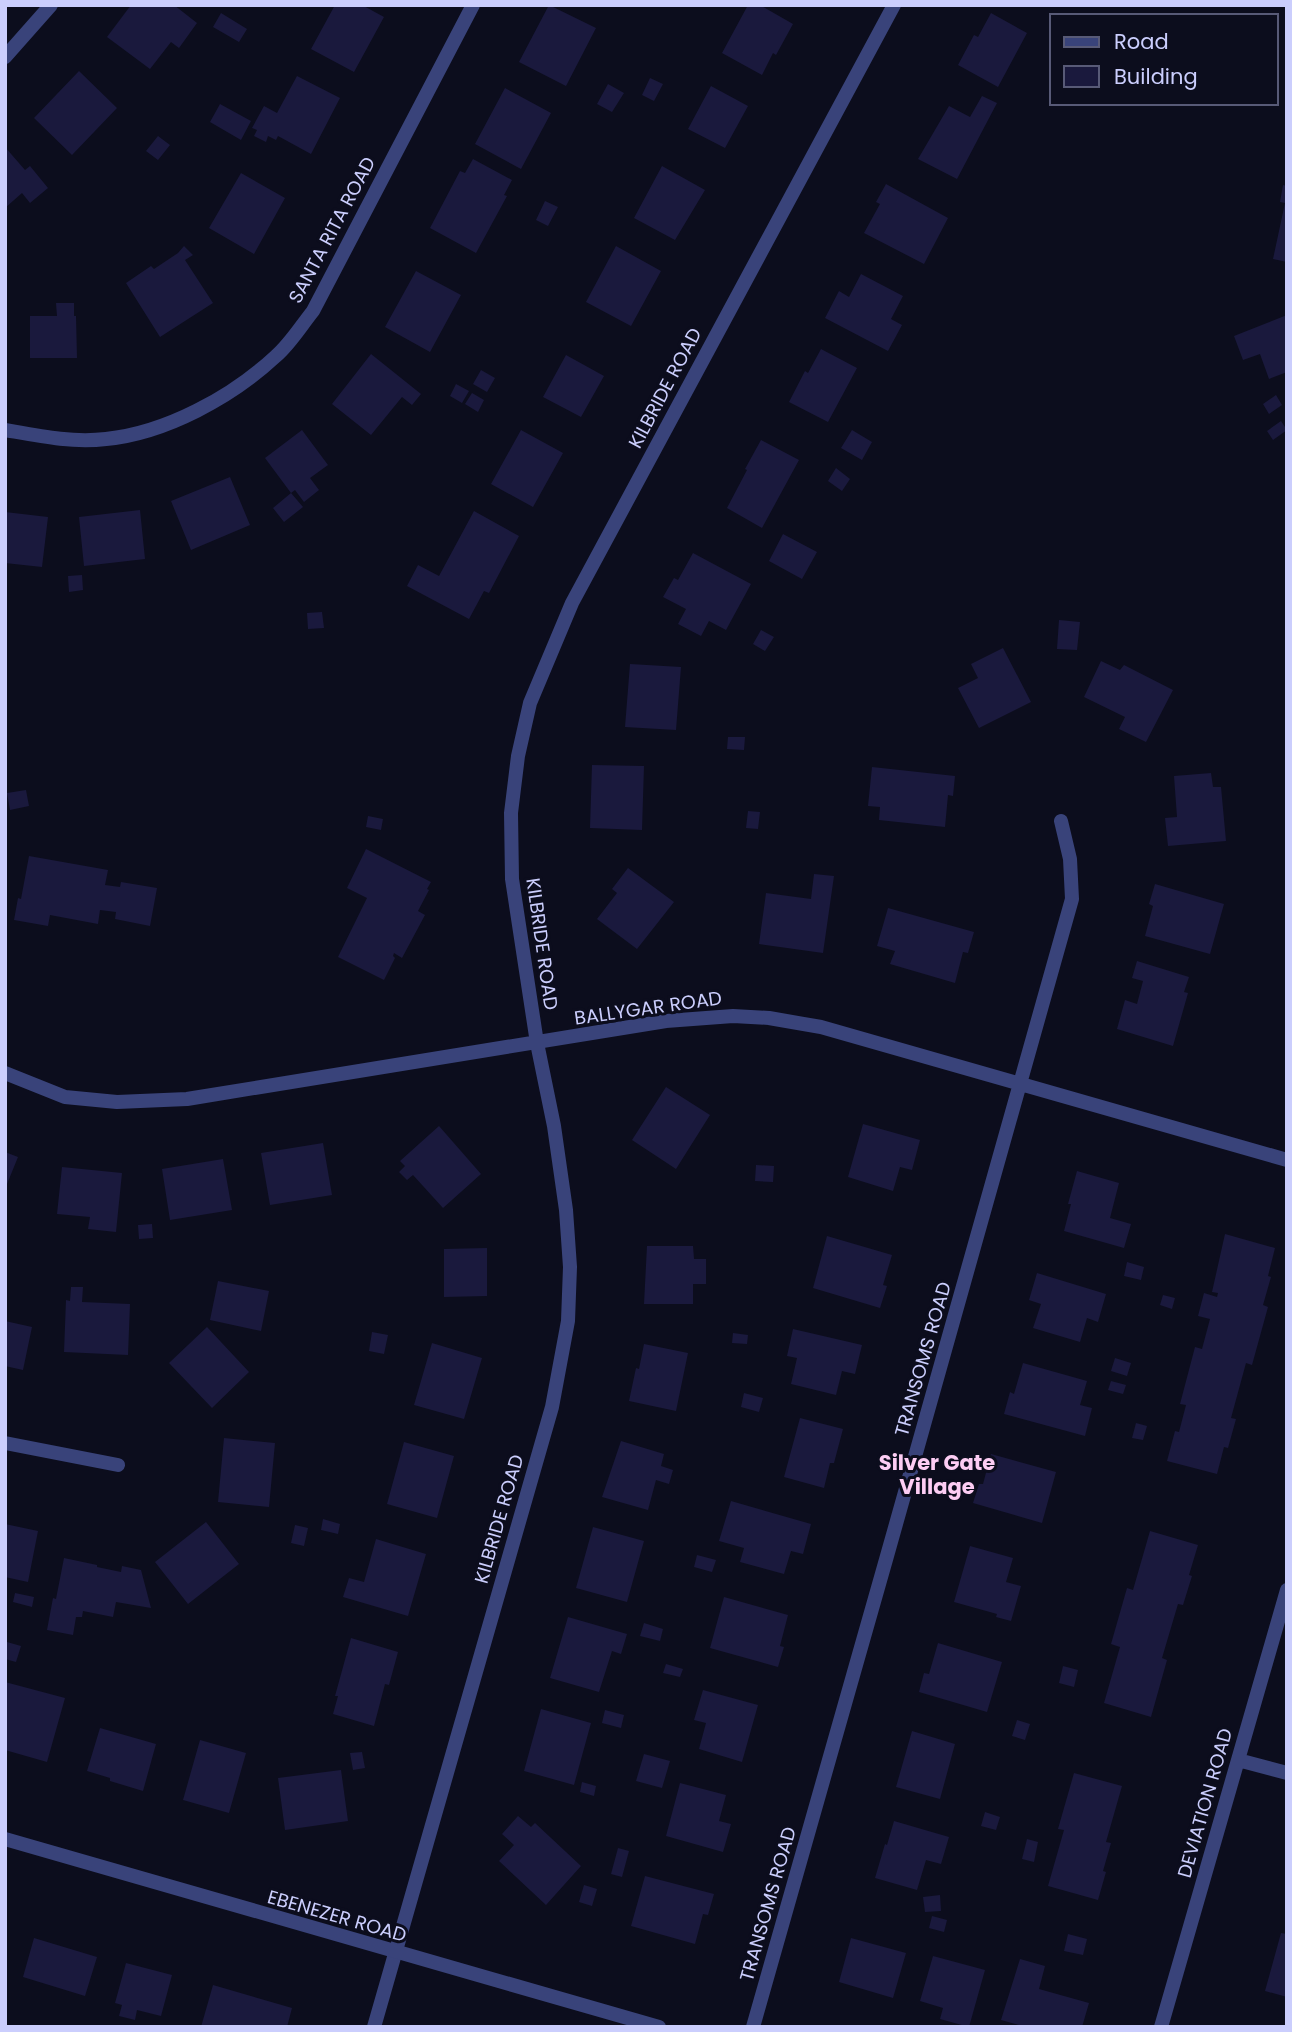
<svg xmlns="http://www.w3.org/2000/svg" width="1292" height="2032" viewBox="0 0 1292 2032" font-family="Poppins,sans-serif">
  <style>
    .building { fill: #1a193d }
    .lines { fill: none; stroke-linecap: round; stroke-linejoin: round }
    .minor { stroke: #39437a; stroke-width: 14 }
    .tertiary { stroke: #39437a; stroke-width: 14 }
    .labels { text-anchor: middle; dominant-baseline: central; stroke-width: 6; stroke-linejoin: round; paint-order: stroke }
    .street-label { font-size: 19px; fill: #cbcefd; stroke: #0c0d1d }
    .neighbourhood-label { font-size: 21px; font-weight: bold; fill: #fdcdf4; stroke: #0c0d1d }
  </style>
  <rect width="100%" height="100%" fill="#0c0d1d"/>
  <path class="building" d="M 131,5 L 174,5 L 197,23 L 179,48 L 171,42 L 150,69 L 107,37 Z
    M 335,5 L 362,5 L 384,17 L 354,72 L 311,49 Z
    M 549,5 L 596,28 L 566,86 L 519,62 Z
    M 748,5 L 760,5 L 793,24 L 776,55 L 773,53 L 762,75 L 722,53 Z
    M 221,13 L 247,29 L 239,42 L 213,27 Z
    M 991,13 L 1027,33 L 998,87 L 958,65 L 974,35 L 978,37 Z
    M 79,71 L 117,108 L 72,155 L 34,118 Z
    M 297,76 L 340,98 L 311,154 L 278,136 L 276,140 L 268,136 L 266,142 L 254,136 L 257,130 L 252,128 L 264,106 L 277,113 Z
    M 650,78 L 663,84 L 654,101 L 642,95 Z
    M 608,84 L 624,93 L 612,112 L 597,104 Z
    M 711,86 L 748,106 L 725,148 L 688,129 Z
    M 505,88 L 551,113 L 521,169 L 475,144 Z
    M 982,96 L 997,103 L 957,179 L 918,159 L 949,106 L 970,117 Z
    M 220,104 L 251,121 L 241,140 L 210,122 Z
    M 158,136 L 170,145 L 158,160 L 146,151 Z
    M 5,147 L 25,170 L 30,166 L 48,188 L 30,203 L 22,193 L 5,208 Z
    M 473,159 L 512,180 L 504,195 L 507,196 L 476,253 L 430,228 L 460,171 L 465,173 Z
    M 662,166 L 705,190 L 675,240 L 634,218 Z
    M 241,173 L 285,198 L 254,254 L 209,228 Z
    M 886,184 L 948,218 L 924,264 L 864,233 L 880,204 L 876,202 Z
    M 1283,185 L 1287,186 L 1287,262 L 1273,259 L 1285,203 L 1280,202 Z
    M 545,201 L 558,207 L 548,226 L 536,220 Z
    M 184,246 L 193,255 L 185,260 L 213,303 L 160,337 L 126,283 L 151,266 L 154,269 L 178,253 Z
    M 616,246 L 661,271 L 631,326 L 586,302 Z
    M 416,271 L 461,295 L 430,352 L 385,327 Z
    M 861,274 L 903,296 L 891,319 L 902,325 L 888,351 L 825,318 L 839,291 L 849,297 Z
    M 56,303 L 74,303 L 74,316 L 76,316 L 77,358 L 30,358 L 30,316 L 57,316 Z
    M 1287,315 L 1287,372 L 1269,379 L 1260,354 L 1243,360 L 1234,336 Z
    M 821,349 L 857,368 L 828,422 L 789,402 L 805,371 L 808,373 Z
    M 371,354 L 421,394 L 412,405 L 402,397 L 371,435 L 332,404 Z
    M 566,355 L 604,376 L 581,417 L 543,397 Z
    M 481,370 L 495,378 L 487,392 L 473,384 Z
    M 456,384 L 469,391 L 462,403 L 450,396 Z
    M 472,393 L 484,400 L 478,412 L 465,404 Z
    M 1276,395 L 1282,405 L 1269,414 L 1263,404 Z
    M 1281,421 L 1287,430 L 1273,440 L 1267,431 Z
    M 302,430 L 328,465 L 310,478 L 319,490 L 304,502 L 295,490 L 291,493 L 265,458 Z
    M 521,430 L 563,453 L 533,507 L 491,484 Z
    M 852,430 L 872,442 L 862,460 L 841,448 Z
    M 761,440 L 799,460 L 762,528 L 727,508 L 747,470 L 745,469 Z
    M 836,468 L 850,479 L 842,491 L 828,481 Z
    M 230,477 L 250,525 L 191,550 L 171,501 Z
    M 291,493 L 303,507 L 284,522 L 273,508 Z
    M 140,510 L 145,559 L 84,566 L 79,517 Z
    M 474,511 L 519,536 L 489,593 L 484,591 L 469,619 L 407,586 L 418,565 L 439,576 Z
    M 5,512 L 48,517 L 42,567 L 5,563 Z
    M 783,534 L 817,552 L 802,579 L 769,561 Z
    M 693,553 L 751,584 L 726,630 L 709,621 L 701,636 L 678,624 L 686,609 L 663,597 L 674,578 L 678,580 Z
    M 82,575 L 83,590 L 69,592 L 68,576 Z
    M 322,612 L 324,628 L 308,629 L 307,613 Z
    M 1059,620 L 1080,622 L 1077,650 L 1057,649 Z
    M 761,630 L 774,637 L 765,651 L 753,644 Z
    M 1003,648 L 1031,702 L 979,728 L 958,688 L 978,678 L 971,664 Z
    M 1101,661 L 1120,670 L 1124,665 L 1173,690 L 1146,742 L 1119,729 L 1125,717 L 1084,697 Z
    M 630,664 L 681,667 L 676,730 L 625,727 Z
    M 728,737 L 745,737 L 744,750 L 727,749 Z
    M 592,765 L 644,766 L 642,830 L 590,828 Z
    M 872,767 L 955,776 L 953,796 L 948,795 L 945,827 L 879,820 L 880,807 L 868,806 Z
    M 1211,773 L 1213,787 L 1221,787 L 1226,841 L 1168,846 L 1165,818 L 1177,817 L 1174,776 Z
    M 26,790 L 29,806 L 10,810 L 7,793 Z
    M 748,811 L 760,812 L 758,829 L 746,828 Z
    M 368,816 L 383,819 L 381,830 L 366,827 Z
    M 366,849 L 431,882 L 427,889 L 429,890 L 418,911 L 425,915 L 402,958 L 394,953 L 393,956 L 395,958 L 384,980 L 338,957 L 367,898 L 347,888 Z
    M 29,856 L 108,870 L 105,885 L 120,887 L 121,882 L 157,888 L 150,926 L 115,919 L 116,912 L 100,910 L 98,924 L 50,915 L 48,926 L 14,920 L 18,898 L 21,899 Z
    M 628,868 L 674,902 L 637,949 L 597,919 L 617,893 L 612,889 Z
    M 814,874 L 834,876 L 823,953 L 759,944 L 766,893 L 811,899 Z
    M 1155,884 L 1224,904 L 1210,954 L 1145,936 L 1153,906 L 1149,904 Z
    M 888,908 L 974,932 L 968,953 L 963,952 L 955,983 L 890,964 L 895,951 L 877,946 Z
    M 1137,961 L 1189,977 L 1184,992 L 1188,993 L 1173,1046 L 1117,1029 L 1125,1000 L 1137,1004 L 1143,981 L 1132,978 Z
    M 666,1087 L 710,1115 L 676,1169 L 632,1140 Z
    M 863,1124 L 920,1140 L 912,1170 L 900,1167 L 893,1191 L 848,1177 Z
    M 439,1126 L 481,1174 L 443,1208 L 413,1175 L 407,1180 L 399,1172 L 405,1166 L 400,1161 Z
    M 323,1143 L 332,1195 L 270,1205 L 261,1153 Z
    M 5,1152 L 18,1157 L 5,1189 Z
    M 223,1159 L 232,1210 L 170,1220 L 162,1169 Z
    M 756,1165 L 774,1166 L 773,1182 L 755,1181 Z
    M 62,1167 L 122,1173 L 116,1232 L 88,1229 L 90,1217 L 57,1214 Z
    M 1077,1171 L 1119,1183 L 1110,1218 L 1131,1224 L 1124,1248 L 1064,1231 L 1071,1204 L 1068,1204 Z
    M 152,1224 L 153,1238 L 139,1239 L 138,1225 Z
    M 1225,1234 L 1275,1248 L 1268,1276 L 1271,1277 L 1263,1305 L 1268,1307 L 1252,1365 L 1246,1363 L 1231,1418 L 1236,1419 L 1228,1448 L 1224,1447 L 1217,1474 L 1167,1461 L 1175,1431 L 1179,1432 L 1186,1405 L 1180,1404 L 1195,1347 L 1202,1349 L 1210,1319 L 1198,1316 L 1204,1293 L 1217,1297 L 1218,1293 L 1212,1292 Z
    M 827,1236 L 892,1255 L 883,1285 L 887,1286 L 880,1308 L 813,1288 Z
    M 647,1246 L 693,1246 L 694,1259 L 706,1259 L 706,1284 L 693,1284 L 693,1304 L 644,1304 Z
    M 487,1248 L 487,1296 L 444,1297 L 444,1249 Z
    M 1127,1262 L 1144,1267 L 1141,1280 L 1124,1276 Z
    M 1037,1273 L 1106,1294 L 1098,1322 L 1087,1318 L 1080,1342 L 1033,1328 L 1041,1304 L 1029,1300 Z
    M 218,1281 L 269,1291 L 261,1331 L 210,1320 Z
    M 71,1287 L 83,1287 L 82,1302 L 130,1304 L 128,1355 L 64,1352 L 66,1300 L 70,1301 Z
    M 1163,1295 L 1175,1298 L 1172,1309 L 1160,1305 Z
    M 5,1321 L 32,1327 L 23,1370 L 5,1366 Z
    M 207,1327 L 249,1372 L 212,1408 L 169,1363 Z
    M 793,1329 L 862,1345 L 855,1374 L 842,1371 L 836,1395 L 791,1384 L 797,1358 L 787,1356 Z
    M 372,1332 L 388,1335 L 384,1354 L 369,1351 Z
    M 733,1333 L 748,1335 L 747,1344 L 732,1343 Z
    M 432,1343 L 482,1358 L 464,1419 L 414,1405 Z
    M 644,1344 L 688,1353 L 676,1411 L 629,1401 L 636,1368 L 639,1369 Z
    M 1115,1358 L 1131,1363 L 1127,1376 L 1111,1371 Z
    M 1023,1363 L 1087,1381 L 1080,1405 L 1092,1408 L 1085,1436 L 1004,1414 L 1010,1392 L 1014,1394 Z
    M 1111,1381 L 1126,1385 L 1123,1394 L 1108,1390 Z
    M 744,1393 L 763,1398 L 759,1412 L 741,1407 Z
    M 800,1418 L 843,1429 L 834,1463 L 830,1463 L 824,1488 L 784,1477 Z
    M 1136,1423 L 1147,1426 L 1143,1440 L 1132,1438 Z
    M 224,1438 L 275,1443 L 269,1507 L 218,1502 Z
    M 621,1441 L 664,1454 L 661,1466 L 673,1470 L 669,1484 L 656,1480 L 648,1510 L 602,1497 Z
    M 404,1442 L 454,1456 L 437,1518 L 387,1504 Z
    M 991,1454 L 1056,1472 L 1042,1523 L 973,1503 L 979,1484 L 983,1484 Z
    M 731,1501 L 811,1524 L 803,1554 L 791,1551 L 784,1574 L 740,1562 L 744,1548 L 719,1541 Z
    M 323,1519 L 340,1524 L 338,1534 L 321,1530 Z
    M 206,1522 L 239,1564 L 188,1604 L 155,1562 Z
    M 5,1524 L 38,1531 L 28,1582 L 5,1577 Z
    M 295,1525 L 308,1528 L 304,1546 L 291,1543 Z
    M 593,1527 L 644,1541 L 627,1602 L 576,1588 Z
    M 1150,1531 L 1198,1545 L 1189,1575 L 1192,1576 L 1183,1605 L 1178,1604 L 1162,1658 L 1167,1660 L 1151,1717 L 1104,1703 L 1120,1647 L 1111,1644 L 1127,1588 L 1133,1590 Z
    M 376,1539 L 426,1554 L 408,1616 L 343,1597 L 349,1578 L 364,1582 Z
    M 970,1546 L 1013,1558 L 1006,1582 L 1021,1586 L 1011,1621 L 996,1617 L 997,1614 L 954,1602 Z
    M 697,1555 L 716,1560 L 712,1572 L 694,1567 Z
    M 64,1558 L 97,1565 L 97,1567 L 121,1572 L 122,1566 L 141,1570 L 151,1608 L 116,1602 L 113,1617 L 83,1611 L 82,1617 L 76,1617 L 73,1635 L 47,1630 L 53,1598 L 56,1599 Z
    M 15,1593 L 34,1597 L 32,1607 L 13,1602 Z
    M 724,1597 L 788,1615 L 780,1646 L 784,1647 L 778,1667 L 710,1648 Z
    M 568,1617 L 627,1634 L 621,1654 L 612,1651 L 599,1692 L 550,1678 Z
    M 644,1623 L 663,1629 L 660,1641 L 640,1636 Z
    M 351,1638 L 398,1652 L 389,1685 L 385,1684 L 374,1726 L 333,1714 L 338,1696 L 335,1696 Z
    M 7,1642 L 21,1646 L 16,1662 L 5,1659 Z
    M 938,1643 L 1002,1662 L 987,1712 L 919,1692 L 924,1673 L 929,1674 Z
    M 666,1664 L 683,1669 L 680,1677 L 663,1673 Z
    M 1063,1666 L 1078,1670 L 1074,1687 L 1059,1683 Z
    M 5,1682 L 65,1698 L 47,1762 L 5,1750 Z
    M 703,1690 L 758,1705 L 742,1762 L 699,1749 L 706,1723 L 694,1720 Z
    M 541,1709 L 591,1723 L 574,1785 L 524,1771 Z
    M 605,1710 L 624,1715 L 621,1728 L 602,1723 Z
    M 1017,1720 L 1030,1724 L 1025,1740 L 1012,1736 Z
    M 100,1728 L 156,1744 L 143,1791 L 110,1781 L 110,1778 L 87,1771 Z
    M 912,1731 L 955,1744 L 940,1799 L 896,1787 Z
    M 200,1740 L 246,1753 L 229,1813 L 183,1800 Z
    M 362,1752 L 365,1768 L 353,1770 L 350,1753 Z
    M 644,1754 L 670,1761 L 662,1788 L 636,1781 Z
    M 341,1770 L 348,1821 L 285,1830 L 278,1778 Z
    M 1074,1773 L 1122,1786 L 1106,1842 L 1111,1843 L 1103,1871 L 1106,1872 L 1098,1900 L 1048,1886 L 1064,1830 L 1058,1829 Z
    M 582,1782 L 596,1786 L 594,1796 L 580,1792 Z
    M 680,1783 L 726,1795 L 719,1821 L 731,1824 L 723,1852 L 666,1836 Z
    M 985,1812 L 1000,1817 L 996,1830 L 981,1826 Z
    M 518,1816 L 531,1827 L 535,1823 L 581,1866 L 546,1905 L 499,1861 L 514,1845 L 502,1834 Z
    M 894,1821 L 949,1837 L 941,1864 L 926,1860 L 917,1890 L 875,1878 L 885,1844 L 887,1845 Z
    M 1027,1839 L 1038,1842 L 1034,1862 L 1022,1859 Z
    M 618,1848 L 629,1851 L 622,1877 L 611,1874 Z
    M 645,1876 L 714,1894 L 708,1915 L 703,1914 L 695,1944 L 631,1926 Z
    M 584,1885 L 597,1889 L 592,1906 L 579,1902 Z
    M 940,1895 L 941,1911 L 925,1912 L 923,1897 Z
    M 932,1916 L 947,1920 L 944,1932 L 929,1928 Z
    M 1281,1933 L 1287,1934 L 1287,1997 L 1265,1991 Z
    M 1068,1934 L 1087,1939 L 1083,1955 L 1064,1951 Z
    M 34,1938 L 97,1957 L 85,1996 L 23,1977 Z
    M 851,1938 L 906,1953 L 893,1998 L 839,1982 Z
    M 933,1956 L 985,1970 L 969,2027 L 940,2019 L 943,2008 L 920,2001 Z
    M 1020,1959 L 1045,1966 L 1039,1989 L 1089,2003 L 1082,2027 L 1026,2027 L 1001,2020 Z
    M 126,1963 L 172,1975 L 161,2016 L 137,2010 L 135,2020 L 119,2016 L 122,2005 L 115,2003 Z
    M 213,1985 L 292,2008 L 287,2027 L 201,2027 Z"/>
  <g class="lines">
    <path class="minor" d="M 5,57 L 51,5
      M 5,430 C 39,436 72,443 106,439 C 166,433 232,397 276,356 C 290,344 301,326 313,311 L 473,5
      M 5,1073 L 65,1097 L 117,1102 L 187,1099 L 666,1021 L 733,1016 L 769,1018 L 821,1027 L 1287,1160
      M 5,1443 L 118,1465
      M 1238,1760 L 1287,1773
      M 374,2027 L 552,1407 L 568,1321 L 570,1267 L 566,1210 L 554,1126 L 537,1043 L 512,879 L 511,813 L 518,756 L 530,703 L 572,603 L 894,5
      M 753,2027 L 887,1556 L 1072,899 L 1070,859 L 1061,821
      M 1161,2027 L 1287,1590"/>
    <path class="tertiary" d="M 5,1839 L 659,2027"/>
  </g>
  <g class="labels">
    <g class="street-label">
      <text transform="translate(332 230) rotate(-62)">SANTA RITA ROAD</text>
      <text transform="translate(665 388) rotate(-62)">KILBRIDE ROAD</text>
      <text transform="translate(542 944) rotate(82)">KILBRIDE ROAD</text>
      <text transform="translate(648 1008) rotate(-8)">BALLYGAR ROAD</text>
      <text transform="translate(923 1359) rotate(-74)">TRANSOMS ROAD</text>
      <text transform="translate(499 1519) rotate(-74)">KILBRIDE ROAD</text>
      <text transform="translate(1205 1803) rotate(-74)">DEVIATION ROAD</text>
      <text transform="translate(768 1904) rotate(-74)">TRANSOMS ROAD</text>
      <text transform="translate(337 1916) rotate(16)">EBENEZER ROAD</text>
    </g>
    <g class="neighbourhood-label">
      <text x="937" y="1462">Silver Gate<tspan x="937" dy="24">Village</tspan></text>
    </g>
  </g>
  <rect width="1292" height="2032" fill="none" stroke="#cbcefd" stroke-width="14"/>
  <rect x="1050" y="14" width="228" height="91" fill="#0c0d1d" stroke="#585a77" stroke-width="2"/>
  <rect x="1064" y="37" width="35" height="10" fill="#39437a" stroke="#585a77" stroke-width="2"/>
  <text x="1114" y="49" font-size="21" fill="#cbcefd">Road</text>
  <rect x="1064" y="66" width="35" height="21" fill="#1a193d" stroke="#585a77" stroke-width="2"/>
  <text x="1114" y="84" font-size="21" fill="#cbcefd">Building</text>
</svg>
